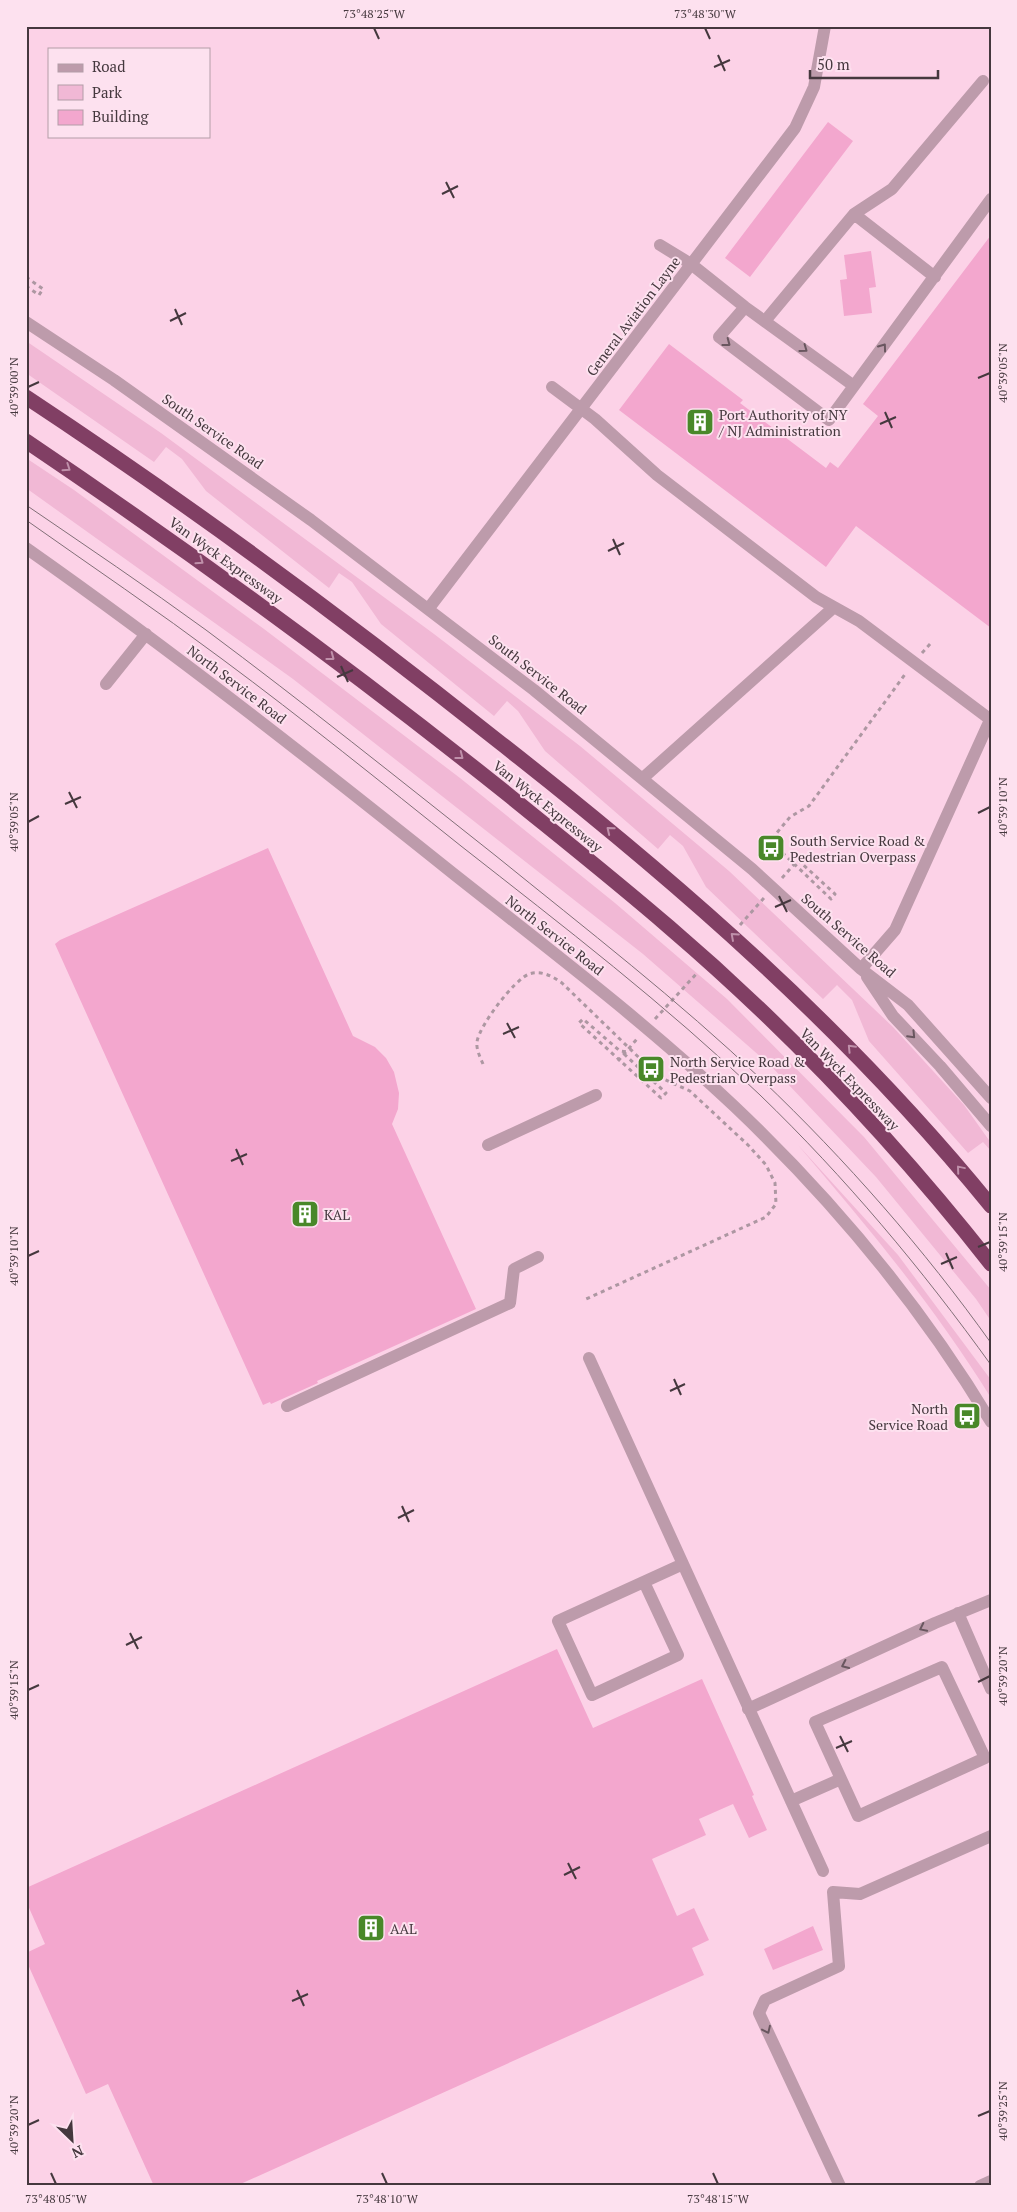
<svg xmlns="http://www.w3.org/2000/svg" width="1017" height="2212" viewBox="0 0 1017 2212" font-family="'PT Serif',serif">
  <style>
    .built { fill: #fcd2e7; fill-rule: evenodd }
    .green { fill: #f1b8d5 }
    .building { fill: #f3a7ce }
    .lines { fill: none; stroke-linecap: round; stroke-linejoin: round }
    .path { stroke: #ad97a2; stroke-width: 3; stroke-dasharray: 4 4; stroke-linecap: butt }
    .minor { stroke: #bd9bab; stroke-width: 12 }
    .highway { stroke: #813f64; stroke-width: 15 }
    .tram { stroke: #816f77; stroke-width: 1 }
    .oneway { stroke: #69565f }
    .oneway2 { stroke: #bf90aa }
    .ticks { fill: none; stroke: #45383e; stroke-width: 2 }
    .labels { text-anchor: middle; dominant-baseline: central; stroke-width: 4; stroke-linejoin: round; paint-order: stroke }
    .street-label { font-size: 14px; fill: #45383e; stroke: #fde1ef }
    .poi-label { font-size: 14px; fill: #45383e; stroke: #fde1ef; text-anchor: start }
    .neatline { fill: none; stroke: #45383e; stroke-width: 2 }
    .ticks-label { font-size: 12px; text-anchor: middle; fill: #45383e }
  </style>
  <rect width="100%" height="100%" fill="#fde1ef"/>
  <path class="built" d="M 26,26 L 991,26 L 991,2186 L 26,2186 ZM 49,49 L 209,49 L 209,136 L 49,136 Z"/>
  <path class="green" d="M 26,341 L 161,433 L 434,634 L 580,746 L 729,871 L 893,1027 L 964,1105 L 991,1143 L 991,1151 L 983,1142 L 968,1153 L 869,1041 L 852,1000 L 837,985 L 823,999 L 706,887 L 683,846 L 670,835 L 658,849 L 545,751 L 518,711 L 507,701 L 494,716 L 381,624 L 352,582 L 339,573 L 329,588 L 206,491 L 182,459 L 166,447 L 154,462 L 26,373 Z
    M 26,458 L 74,490 L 264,629 L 460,778 L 615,903 L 727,999 L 864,1137 L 991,1290 L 991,1321 L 976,1299 L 876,1177 L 769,1064 L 643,954 L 293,679 L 26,488 Z
    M 798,1145 L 898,1255 L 991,1380 L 991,1398 C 935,1307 867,1226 798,1145 Z"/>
  <path class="building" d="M 828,122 L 853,141 L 750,277 L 725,258 Z
    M 991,235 L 991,628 L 856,526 L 826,567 L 619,410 L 669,344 L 743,400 L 740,403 L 826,468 L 830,462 L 838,468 L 878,416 L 863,404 Z
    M 871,251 L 876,287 L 869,288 L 872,313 L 844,316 L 840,280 L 847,279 L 844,255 Z
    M 268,848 L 353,1036 L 375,1047 L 386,1058 L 394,1072 L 399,1093 L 398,1109 L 392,1124 L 476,1309 L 317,1381 L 318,1383 L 271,1404 L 270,1402 L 263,1405 L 55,944 L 60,940 Z
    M 557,1649 L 593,1728 L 702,1679 L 754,1795 L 752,1796 L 767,1830 L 749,1838 L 733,1804 L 699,1819 L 706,1835 L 652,1859 L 677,1916 L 694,1908 L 709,1940 L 692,1948 L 704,1975 L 236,2186 L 154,2186 L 108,2084 L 86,2094 L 26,1960 L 26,1953 L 45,1944 L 26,1901 L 26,1888 Z
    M 813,1926 L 823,1950 L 773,1970 L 764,1949 Z"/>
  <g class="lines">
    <path class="path" d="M 26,277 L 43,289 L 39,295 L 26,286
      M 922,653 L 931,643
      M 782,878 L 798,860 L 835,894 L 831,899 L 770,841 L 790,817 L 809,806 L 906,673
      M 740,925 L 764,898
      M 655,1019 L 698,972
      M 624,1054 L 666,1093 L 661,1098 L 579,1023 L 583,1019 L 620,1051 L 627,1052
      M 618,1061 L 637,1039
      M 483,1064 C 480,1057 476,1049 477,1042 C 479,1026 514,980 529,974 C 541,970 552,976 562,983 L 659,1077 L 690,1091 L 749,1146 L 766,1165 L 775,1183 L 776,1204 L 766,1217 L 584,1300"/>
    <path class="minor" d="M 854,214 L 935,277
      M 660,245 L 691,264 L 745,307 L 854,386
      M 745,307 L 719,337 L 829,420 L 991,199
      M 765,321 L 854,214 L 892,189 L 983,81
      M 26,322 L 114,380 L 311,520 L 534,690 L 752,869 L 861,969 L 908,1005 L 991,1098
      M 552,387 L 595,419 L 657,475 L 816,597 L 859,621 L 991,720
      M 26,548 C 174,652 315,763 455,875 C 550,950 646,1023 734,1106 C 832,1199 921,1306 991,1422
      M 429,608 L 795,128 L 814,87 L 825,26
      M 106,684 L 146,634
      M 643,778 L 833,608
      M 861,969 L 895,930 L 990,720
      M 867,977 L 893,1016 L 940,1066 L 991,1126
      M 488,1145 L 596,1095
      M 589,1358 L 823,1871
      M 287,1406 L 510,1303 L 514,1269 L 538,1257
      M 644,1582 L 678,1655 L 592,1695 L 558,1621 L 683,1564
      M 958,1613 L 991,1689
      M 942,1667 L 985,1758 L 858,1816 L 815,1722 Z
      M 748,1709 L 935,1623 L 991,1600
      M 791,1801 L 841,1779
      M 840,2186 L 759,2013 L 765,2000 L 839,1966 L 833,1892 L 860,1894 L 991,1836
      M 980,2186 L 991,2181"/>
    <path class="highway" d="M 26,397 C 188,504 346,620 498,741 C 677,881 847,1029 991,1206
      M 26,441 C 192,553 354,671 511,797 C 564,840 617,882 669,927 C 787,1028 895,1142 991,1264"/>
    <path class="tram" d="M 26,505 C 86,546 147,587 206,630 C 304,703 400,780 496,856 C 586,929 678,1000 762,1080 C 846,1160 924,1249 991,1343
      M 26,520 C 91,566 158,611 222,659 C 303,719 382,783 461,846 C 563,926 666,1005 760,1095 C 845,1177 922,1269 991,1365"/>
  </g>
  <defs><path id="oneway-chevron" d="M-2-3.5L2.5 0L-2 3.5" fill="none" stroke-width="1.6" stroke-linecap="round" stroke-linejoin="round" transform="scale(1.25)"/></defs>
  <g class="oneway">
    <use href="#oneway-chevron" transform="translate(727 343) rotate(37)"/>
    <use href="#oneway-chevron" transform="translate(883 347) rotate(-54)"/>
    <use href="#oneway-chevron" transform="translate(804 349) rotate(36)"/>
    <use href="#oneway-chevron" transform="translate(912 1035) rotate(46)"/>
    <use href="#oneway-chevron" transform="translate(923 1628) rotate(154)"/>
    <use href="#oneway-chevron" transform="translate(845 1665) rotate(155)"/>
    <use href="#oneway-chevron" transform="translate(767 2030) rotate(65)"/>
  </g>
  <g class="oneway2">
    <use href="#oneway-chevron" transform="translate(67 468) rotate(34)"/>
    <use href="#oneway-chevron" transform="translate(200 561) rotate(35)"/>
    <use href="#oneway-chevron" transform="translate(331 657) rotate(37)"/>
    <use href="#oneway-chevron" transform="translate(460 756) rotate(38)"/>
    <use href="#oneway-chevron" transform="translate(610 830) rotate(-141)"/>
    <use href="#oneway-chevron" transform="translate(734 936) rotate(-138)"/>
    <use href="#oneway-chevron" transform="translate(851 1048) rotate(-134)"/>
    <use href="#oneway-chevron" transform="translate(960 1169) rotate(-130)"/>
  </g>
  <path class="ticks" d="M 374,28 L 379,39M 705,28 L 710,39M 718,55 L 725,71M 714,67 L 730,60M 446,182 L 454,198M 442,194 L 458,186M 175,309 L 182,325M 170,321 L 186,313M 978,378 L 990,373M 28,387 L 39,382M 885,412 L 892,428M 880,424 L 896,417M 613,539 L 620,555M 608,551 L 624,543M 341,666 L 348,682M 337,677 L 353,670M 69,792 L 77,808M 65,804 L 81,797M 978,813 L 990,807M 28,822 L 39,816M 779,896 L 787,912M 775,907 L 791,900M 507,1023 L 515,1038M 503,1034 L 519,1027M 236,1149 L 243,1165M 231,1161 L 247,1154M 978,1247 L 990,1242M 946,1253 L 953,1269M 28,1256 L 39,1251M 941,1264 L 957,1257M 674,1379 L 681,1395M 670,1391 L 685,1384M 402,1506 L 409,1522M 398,1518 L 414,1510M 130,1633 L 138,1649M 126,1645 L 142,1637M 978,1682 L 990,1676M 28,1690 L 39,1685M 840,1736 L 848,1752M 836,1748 L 852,1741M 568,1863 L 576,1879M 564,1875 L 580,1867M 297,1990 L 304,2006M 292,2001 L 308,1994M 978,2116 L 990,2111M 28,2125 L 39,2120M 51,2173 L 56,2184M 382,2173 L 387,2184M 713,2173 L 718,2184"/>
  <defs>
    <symbol id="building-square" viewBox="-11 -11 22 22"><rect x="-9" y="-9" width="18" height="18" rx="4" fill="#498829" stroke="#fde1ef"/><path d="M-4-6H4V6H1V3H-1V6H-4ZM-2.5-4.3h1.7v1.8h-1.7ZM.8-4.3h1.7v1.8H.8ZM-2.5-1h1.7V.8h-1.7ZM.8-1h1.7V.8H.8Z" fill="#fff"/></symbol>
    <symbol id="bus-square" viewBox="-11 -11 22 22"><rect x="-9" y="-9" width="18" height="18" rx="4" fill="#498829" stroke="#fde1ef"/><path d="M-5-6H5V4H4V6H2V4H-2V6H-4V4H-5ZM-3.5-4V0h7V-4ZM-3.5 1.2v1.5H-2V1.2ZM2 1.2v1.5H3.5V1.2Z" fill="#fff"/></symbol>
  </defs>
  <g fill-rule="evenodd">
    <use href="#building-square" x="684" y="406" width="32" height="32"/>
    <use href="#bus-square" x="755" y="832" width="32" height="32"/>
    <use href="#bus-square" x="635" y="1053" width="32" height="32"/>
    <use href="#building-square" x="289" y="1198" width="32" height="32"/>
    <use href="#bus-square" x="951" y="1400" width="32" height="32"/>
    <use href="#building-square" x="355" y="1912" width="32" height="32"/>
  </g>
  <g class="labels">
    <g class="street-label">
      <text transform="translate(633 316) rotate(-53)">General Aviation Layne</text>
      <text transform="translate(213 431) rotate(35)">South Service Road</text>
      <text transform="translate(226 560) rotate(36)">Van Wyck Expressway</text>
      <text transform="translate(538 674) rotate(38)">South Service Road</text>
      <text transform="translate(237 684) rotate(37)">North Service Road</text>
      <text transform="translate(548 806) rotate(39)">Van Wyck Expressway</text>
      <text transform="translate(555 935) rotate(38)">North Service Road</text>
      <text transform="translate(849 935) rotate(41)">South Service Road</text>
      <text transform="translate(850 1079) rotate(46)">Van Wyck Expressway</text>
    </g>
    <g class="poi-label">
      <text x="719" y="414">Port Authority of NY<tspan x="719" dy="16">/ NJ Administration</tspan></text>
      <text x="790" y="840">South Service Road &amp;<tspan x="790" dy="16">Pedestrian Overpass</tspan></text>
      <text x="670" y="1061">North Service Road &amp;<tspan x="670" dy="16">Pedestrian Overpass</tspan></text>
      <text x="324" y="1214">KAL</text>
      <text x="948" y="1408" text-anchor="end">North<tspan x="948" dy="16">Service Road</tspan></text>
      <text x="390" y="1928">AAL</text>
    </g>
  </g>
  <rect width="1017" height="2212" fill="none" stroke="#fde1ef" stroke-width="55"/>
  <rect x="48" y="48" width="162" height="90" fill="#fde1ef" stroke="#b39da8"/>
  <rect x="58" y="64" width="25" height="8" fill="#bd9bab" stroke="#b39da8"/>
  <text x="92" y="72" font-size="15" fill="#45383e">Road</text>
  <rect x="58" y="85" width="25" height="15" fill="#f1b8d5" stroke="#b39da8"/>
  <text x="92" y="98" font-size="15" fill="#45383e">Park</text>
  <rect x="58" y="110" width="25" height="15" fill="#f3a7ce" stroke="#b39da8"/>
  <text x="92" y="122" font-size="15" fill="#45383e">Building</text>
  <g transform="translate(72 2140) rotate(155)" stroke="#fde1ef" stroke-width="4" paint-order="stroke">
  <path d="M0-4L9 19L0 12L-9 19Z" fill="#45383e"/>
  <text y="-8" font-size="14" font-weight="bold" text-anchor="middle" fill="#45383e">N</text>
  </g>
  <path d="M810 70v8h128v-8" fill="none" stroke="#45383e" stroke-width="2.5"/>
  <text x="817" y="70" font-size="15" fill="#45383e" stroke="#fde1ef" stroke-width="4" paint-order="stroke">50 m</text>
  <rect x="28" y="28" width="962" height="2156" class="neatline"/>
  <g class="ticks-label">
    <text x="374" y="18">73°48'25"W</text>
    <text x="705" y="18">73°48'30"W</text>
    <text transform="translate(1003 373) rotate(-90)" y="4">40°39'05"N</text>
    <text transform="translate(14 387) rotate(-90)" y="4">40°39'00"N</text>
    <text transform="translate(1003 807) rotate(-90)" y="4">40°39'10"N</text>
    <text transform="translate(14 822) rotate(-90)" y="4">40°39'05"N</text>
    <text transform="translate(1003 1242) rotate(-90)" y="4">40°39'15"N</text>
    <text transform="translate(14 1256) rotate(-90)" y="4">40°39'10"N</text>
    <text transform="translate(1003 1676) rotate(-90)" y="4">40°39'20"N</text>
    <text transform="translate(14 1690) rotate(-90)" y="4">40°39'15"N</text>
    <text transform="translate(1003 2111) rotate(-90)" y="4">40°39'25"N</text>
    <text transform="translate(14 2125) rotate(-90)" y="4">40°39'20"N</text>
    <text x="56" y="2203">73°48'05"W</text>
    <text x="387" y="2203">73°48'10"W</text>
    <text x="718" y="2203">73°48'15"W</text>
  </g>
</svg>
